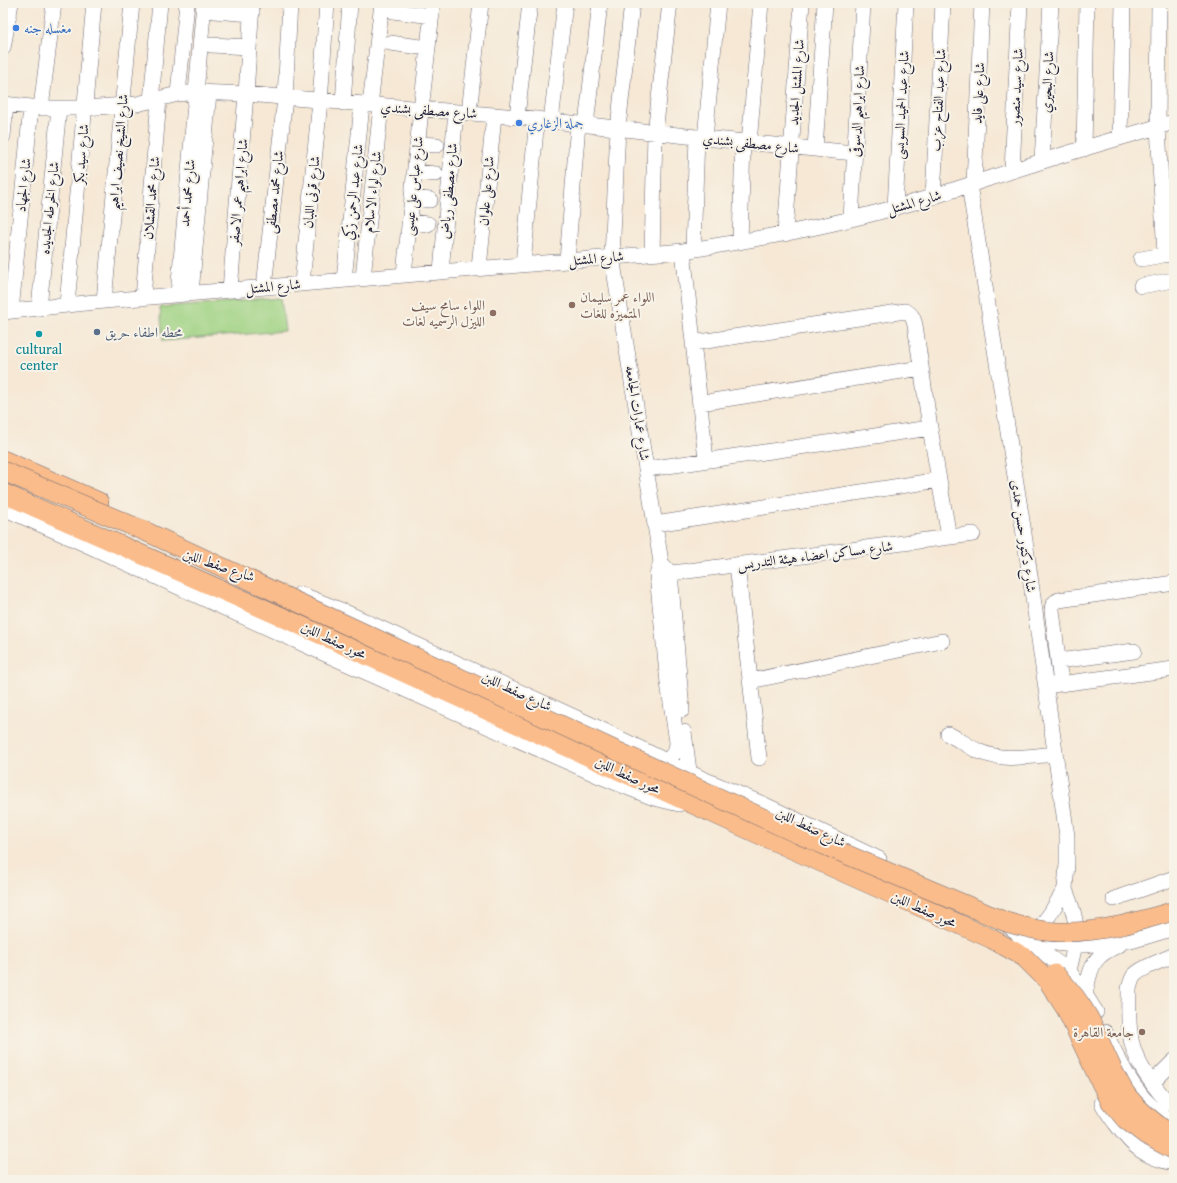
<svg xmlns="http://www.w3.org/2000/svg" width="1177" height="1183" viewBox="0 0 1177 1183" font-family="'Gentium Book Plus',Amiri,serif">
  <style>
    .green { fill: #9ed181; stroke: #607a5e }
    .lines { fill: none; stroke-linecap: round; stroke-linejoin: round }
    .minor-casing { stroke: #6c6771; stroke-width: 16 }
    .major-casing { stroke: #6c6771; stroke-width: 20 }
    .minor { stroke: #fff; stroke-width: 15 }
    .major { stroke: #fabc8b; stroke-width: 19 }
    .major-bridge-casing { stroke: #6c6771; stroke-width: 20; stroke-linecap: butt }
    .major-bridge { stroke: #fabc8b; stroke-width: 19 }
    .shop-dot { fill: #3f7fe0; stroke: #f7f3e8; stroke-width: 1.5 }
    .education-dot { fill: #8d6e63; stroke: #f7f3e8; stroke-width: 1.5 }
    .service-dot { fill: #5c6f8a; stroke: #f7f3e8; stroke-width: 1.5 }
    .culture-dot { fill: #0f9aa8; stroke: #f7f3e8; stroke-width: 1.5 }
    .labels { text-anchor: middle; dominant-baseline: central; stroke-width: 4; stroke-linejoin: round; paint-order: stroke }
    .shop-label { font-size: 14px; fill: #366cbe; stroke: #f7f3e8; text-anchor: start }
    .street-label { font-size: 14px; fill: #22223b; stroke: #f7f3e8 }
    .education-label { font-size: 14px; fill: #785e54; stroke: #f7f3e8; text-anchor: end }
    .service-label { font-size: 14px; fill: #4e5e75; stroke: #f7f3e8; text-anchor: start }
    .culture-label { font-size: 14px; fill: #0d838f; stroke: #f7f3e8 }
  </style>
  <rect width="100%" height="100%" fill="#f7f3e8"/>
  <filter id="ink" filterUnits="userSpaceOnUse"><feTurbulence type="fractalNoise" baseFrequency=".025" numOctaves="2"/><feDisplacementMap in="SourceGraphic" scale="8" xChannelSelector="R" yChannelSelector="G"/><feConvolveMatrix kernelMatrix="1 2 1 2 8 2 1 2 1" color-interpolation-filters="sRGB"/></filter>
  <filter id="wash" filterUnits="userSpaceOnUse"><feTurbulence type="fractalNoise" baseFrequency=".012" numOctaves="4" result="noise"/><feDisplacementMap in="SourceGraphic" scale="16" xChannelSelector="R" yChannelSelector="G"/><feGaussianBlur stdDeviation="0.9" result="paint"/><feColorMatrix in="noise" values="0 0 0 0 0 0 0 0 0 0 0 0 0 0 0 0 0 1.4 0 .05"/><feComposite in="paint" operator="in"/></filter>
  <g filter="url(#wash)">
    <rect width="100%" height="100%" fill="#f6e8d5"/>
    <path class="green" d="M 281,298 L 285,331 L 163,341 L 160,307 Z"/>
  </g>
  <g filter="url(#ink)">
    <g class="lines">
      <defs>
        <path id="minor" d="M 632,3 L 618,128 L 612,257 L 661,562 L 657,575 L 668,683 L 677,742 C 677,750 674,756 666,760
          M 1159,3 L 1158,127 L 1165,255
          M 214,11 L 252,14
          M 393,11 L 432,16
          M 390,43 L 428,48
          M 211,45 L 249,47
          M 3,48 L 11,3
          M 178,94 L 187,3
          M 151,101 L 160,3
          M 343,103 L 350,3
          M 3,104 L 41,108 L 85,108 L 137,104 L 178,94 L 196,92 L 246,94 L 517,117 L 705,138 L 854,153
          M 370,105 L 382,3
          M 41,108 L 54,3
          M 469,113 L 481,3
          M 517,117 L 530,3
          M 551,121 L 565,3
          M 586,125 L 600,3
          M 3,136 L 6,105
          M 705,138 L 718,3
          M 1120,138 L 1123,3
          M 749,143 L 761,3
          M 417,144 L 437,145
          M 815,149 L 825,3
          M 1084,149 L 1087,3
          M 1042,161 L 1051,3
          M 1012,171 L 1020,3
          M 415,172 L 436,174
          M 974,184 L 982,3
          M 969,185 L 1023,527 L 1067,836 L 1067,864 L 1065,889 L 1050,914 L 1034,936
          M 933,197 L 943,3
          M 412,198 L 430,200
          M 895,208 L 906,3
          M 851,219 L 863,3
          M 410,222 L 428,224
          M 785,234 L 802,3
          M 740,242 L 743,142
          M 693,249 L 697,137
          M 683,251 L 706,460
          M 652,253 L 655,133 L 670,3
          M 1141,259 L 1174,253
          M 567,261 L 578,124
          M 523,264 L 537,119
          M 479,268 L 494,115
          M 441,271 L 456,112
          M 404,274 L 421,110 L 433,3
          M 363,278 L 381,106
          M 344,280 L 362,105
          M 302,283 L 320,101 L 327,3
          M 1141,286 L 1174,280
          M 264,287 L 285,98 L 290,3
          M 230,290 L 246,94 L 252,3
          M 191,293 L 209,93
          M 178,294 L 204,3
          M 143,298 L 159,99
          M 104,301 L 132,3
          M 67,305 L 94,3
          M 39,308 L 59,108
          M 11,311 L 31,107
          M 3,312 L 104,301 L 683,251 C 755,240 827,227 897,207 C 946,194 994,176 1043,161 C 1087,147 1130,135 1174,122
          M 693,343 L 905,311 C 912,314 913,318 915,325 L 930,428 L 949,537
          M 700,403 L 921,368
          M 647,469 L 930,428
          M 3,508 L 78,541 L 314,649 L 597,775 L 654,798 L 679,804
          M 655,524 L 939,480
          M 737,565 L 759,758
          M 664,566 L 670,573 L 682,710
          M 657,575 L 973,534
          M 300,594 L 343,611 L 592,725 L 703,779 L 765,805 L 879,859
          M 1058,661 L 1134,651
          M 750,681 L 942,641
          M 1061,684 L 1052,610 C 1052,604 1054,602 1059,600 L 1174,583
          M 1052,685 L 1174,669
          M 684,732 L 689,771
          M 948,734 C 958,739 968,746 978,751 C 1002,762 1030,756 1055,754
          M 1065,889 C 1070,903 1077,918 1076,933 C 1076,949 1069,964 1068,979
          M 1114,899 L 1174,878
          M 1003,922 L 1018,933 L 1019,936 L 1068,970 L 1081,988 L 1096,1012
          M 1027,935 L 1044,941 L 1055,943 L 1074,945 L 1085,945 L 1115,941 L 1131,941 L 1174,928
          M 1084,998 C 1091,970 1089,957 1119,945
          M 1105,1032 C 1122,1067 1138,1104 1174,1123
          M 1152,1083 L 1174,1061
          M 1102,1103 C 1106,1111 1111,1117 1116,1124 C 1133,1147 1145,1158 1174,1163
          M 1168,1103 C 1151,1082 1133,1061 1130,1033 C 1128,1019 1129,1004 1129,989 C 1130,985 1131,981 1133,977 C 1139,968 1164,960 1174,955"/>
        <path id="major" d="M 3,460 L 99,502
          M 3,493 L 280,616 L 765,837 L 992,939 L 1024,957"/>
      </defs>
      <use href="#minor" class="minor-casing"/>
      <use href="#major" class="major-casing"/>
      <use href="#minor" class="minor"/>
      <use href="#major" class="major"/>
      <defs>
        <path id="major-bridge" d="M 3,471 L 149,533 L 606,746 L 798,834 L 1006,922 C 1024,927 1042,932 1060,932 C 1099,933 1137,922 1174,911
          M 1024,957 L 1048,981 L 1066,1009 L 1100,1081 L 1111,1102 L 1125,1119 L 1146,1135 L 1174,1150
          M 1055,974 C 1068,987 1081,1003 1090,1020 C 1102,1044 1111,1071 1126,1094 C 1137,1109 1151,1120 1166,1131"/>
      </defs>
      <use href="#major-bridge" class="major-bridge-casing"/>
      <use href="#major-bridge" class="major-bridge"/>
    </g>
  </g>
  <g class="shop-dot">
    <circle cx="16" cy="28" r="4"/>
    <circle cx="519" cy="123" r="4"/>
  </g>
  <g class="education-dot">
    <circle cx="572" cy="305" r="4"/>
    <circle cx="493" cy="313" r="4"/>
    <circle cx="1142" cy="1032" r="4"/>
  </g>
  <circle class="service-dot" cx="97" cy="332" r="4"/>
  <circle class="culture-dot" cx="39" cy="334" r="4"/>
  <g class="labels">
    <g class="shop-label">
      <text x="24" y="28">مغسله جنه</text>
      <text x="527" y="123">جملة الزغاري</text>
    </g>
    <g class="street-label">
      <text transform="translate(796 82) rotate(-86)">شارع المشتل الجديد</text>
      <text transform="translate(1047 82) rotate(-87)">شارع البحيري</text>
      <text transform="translate(1016 87) rotate(-87)">شارع سيد منصور</text>
      <text transform="translate(978 93) rotate(-87)">شارع على فايد</text>
      <text transform="translate(938 100) rotate(-87)">شارع عبد الفتاح عزب</text>
      <text transform="translate(901 105) rotate(-87)">شارع عبد الحميد السويسى</text>
      <text transform="translate(429 110) rotate(4)">شارع مصطفى بشندي</text>
      <text transform="translate(857 111) rotate(-87)">شارع ابراهيم الدسوقى</text>
      <text transform="translate(751 143) rotate(6)">شارع مصطفى بشندي</text>
      <text transform="translate(118 152) rotate(-85)">شارع الشيخ نصيف ابراهيم</text>
      <text transform="translate(81 154) rotate(-85)">شارع سيد بكر</text>
      <text transform="translate(23 185) rotate(-84)">شارع الجهاد</text>
      <text transform="translate(413 186) rotate(-84)">شارع عباس على عيسى</text>
      <text transform="translate(448 191) rotate(-85)">شارع مصطفى رياض</text>
      <text transform="translate(486 191) rotate(-85)">شارع على علوان</text>
      <text transform="translate(238 192) rotate(-85)">شارع ابراهيم عمر الاصفر</text>
      <text transform="translate(274 192) rotate(-84)">شارع محمد مصطفى</text>
      <text transform="translate(311 192) rotate(-84)">شارع قرنى اللبان</text>
      <text transform="translate(353 192) rotate(-84)">شارع عبد الرحمن زكي</text>
      <text transform="translate(372 192) rotate(-84)">شارع لواء الاسلام</text>
      <text transform="translate(187 193) rotate(-85)">شارع محمد أحمد</text>
      <text transform="translate(151 198) rotate(-85)">شارع محمد القشلان</text>
      <text transform="translate(914 202) rotate(-16)">شارع المشتل</text>
      <text transform="translate(49 208) rotate(-84)">شارع الخرطه الجديده</text>
      <text transform="translate(596 258) rotate(-5)">شارع المشتل</text>
      <text transform="translate(273 286) rotate(-5)">شارع المشتل</text>
      <text transform="translate(638 413) rotate(81)">شارع عمارات الجامعه</text>
      <text transform="translate(1024 536) rotate(82)">شارع دكتور حسن حمدى</text>
      <text transform="translate(815 555) rotate(-7)">شارع مساكن اعضاء هيئة التدريس</text>
      <text transform="translate(219 565) rotate(19)">شارع صفط اللبن</text>
      <text transform="translate(334 640) rotate(25)">محور صفط اللبن</text>
      <text transform="translate(517 691) rotate(25)">شارع صفط اللبن</text>
      <text transform="translate(628 775) rotate(25)">محور صفط اللبن</text>
      <text transform="translate(811 827) rotate(25)">شارع صفط اللبن</text>
      <text transform="translate(924 909) rotate(24)">محور صفط اللبن</text>
    </g>
    <g class="education-label">
      <text x="580" y="297" text-anchor="start">اللواء عمر سليمان<tspan x="580" dy="16">المتميزه للغات</tspan></text>
      <text x="485" y="305">اللواء سامح سيف<tspan x="485" dy="16">الليزل الرسميه لغات</tspan></text>
      <text x="1134" y="1032">جامعة القاهرة</text>
    </g>
    <g class="service-label">
      <text x="105" y="332">محطه اطفاء حريق</text>
    </g>
    <g class="culture-label">
      <text x="39" y="349">cultural<tspan x="39" dy="16">center</tspan></text>
    </g>
  </g>
  <rect width="1177" height="1183" fill="none" stroke="#f7f3e8" stroke-width="16"/>
</svg>
